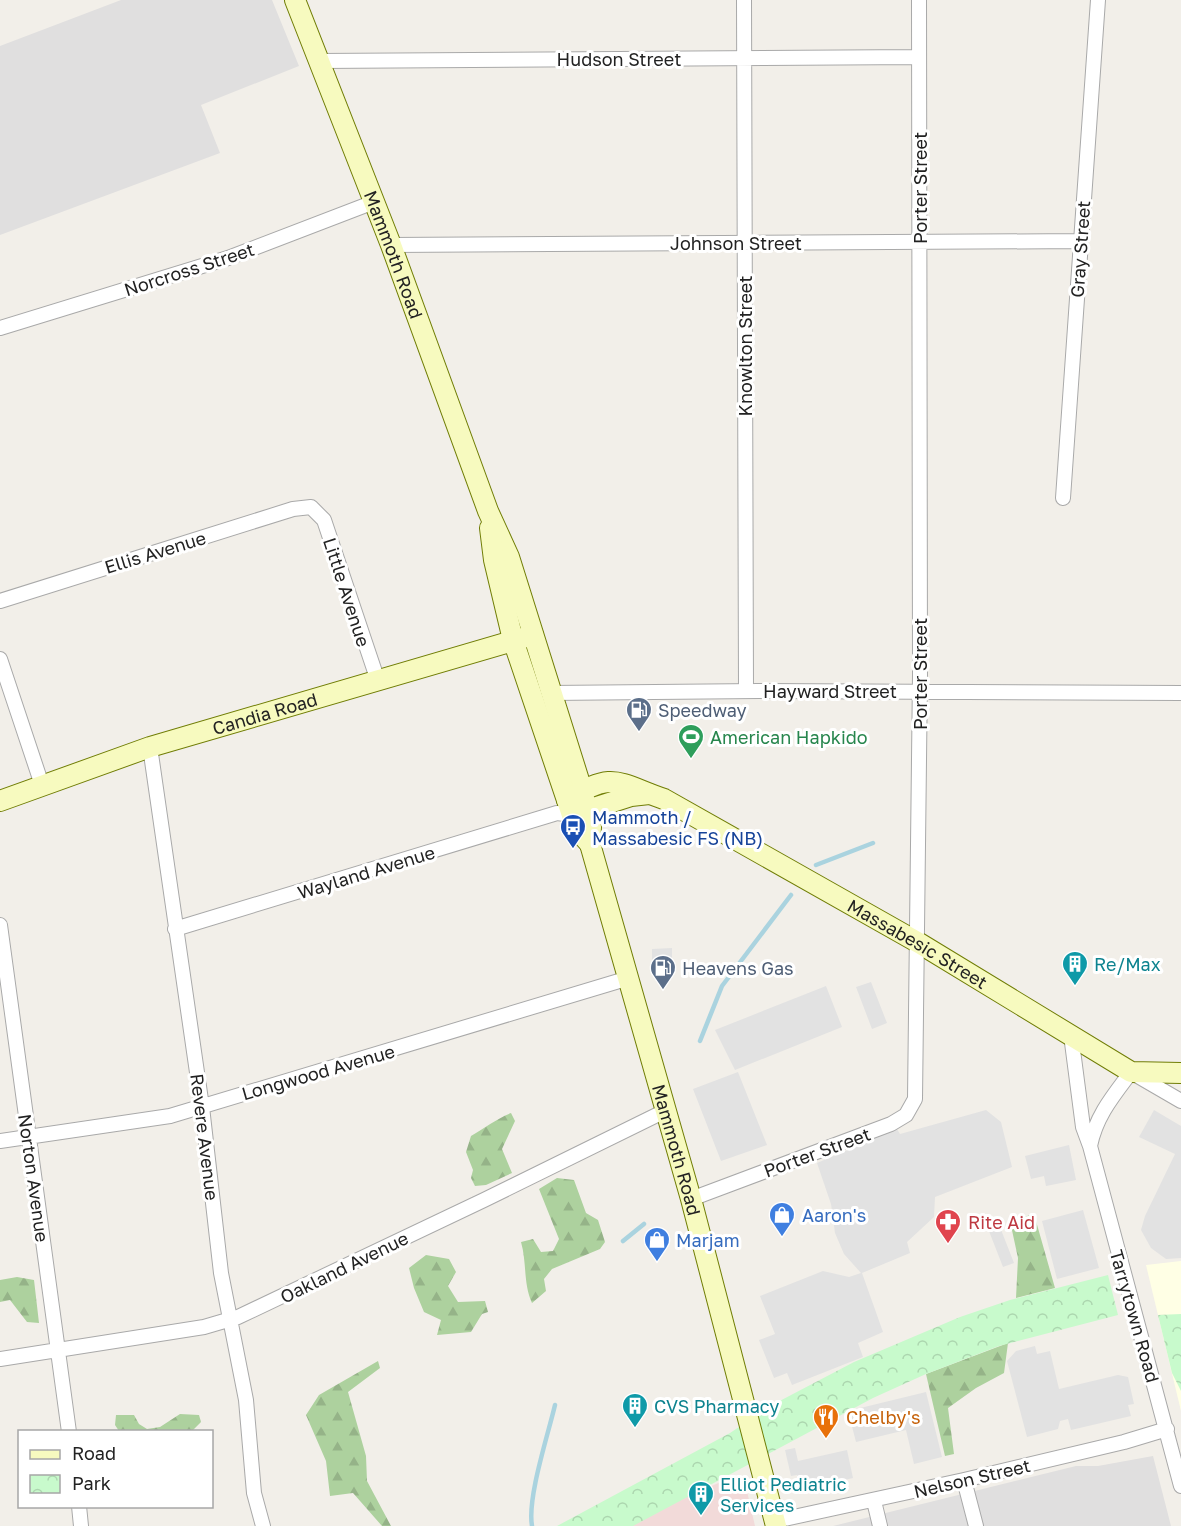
<svg xmlns="http://www.w3.org/2000/svg" width="1181" height="1526" viewBox="0 0 1181 1526" font-family="'Golos Text',sans-serif">
  <style>
    .residential { fill: #e0dfdf }
    .commercial { fill: #f2dad9 }
    .education { fill: #ffffe5 }
    .forest { fill: url(#forest-firs) }
    .park { fill: url(#park-crowns) }
    .parking { fill: #e2e2e2 }
    .lines { fill: none; stroke-linecap: round; stroke-linejoin: round }
    .stream { stroke: #aad3df; stroke-width: 4.5 }
    .street-casing { stroke: #a9a9a9; stroke-width: 16 }
    .secondary-casing { stroke: #707d05; stroke-width: 22 }
    .street { stroke: #fff; stroke-width: 14 }
    .secondary { stroke: #f7fabf; stroke-width: 20 }
    .labels { text-anchor: middle; dominant-baseline: central; stroke-width: 6; stroke-linejoin: round; paint-order: stroke }
    .street-label { font-size: 18px; fill: #222; stroke: #fff }
    .service-label { font-size: 18px; fill: #4e5e75; stroke: #fff; text-anchor: start }
    .leisure-label { font-size: 18px; fill: #27864d; stroke: #fff; text-anchor: start }
    .transit-label { font-size: 18px; fill: #164399; stroke: #fff; text-anchor: start }
    .culture-label { font-size: 18px; fill: #0d838f; stroke: #fff; text-anchor: start }
    .shop-label { font-size: 18px; fill: #366cbe; stroke: #fff; text-anchor: start }
    .health-label { font-size: 18px; fill: #be3a42; stroke: #fff; text-anchor: start }
    .food-label { font-size: 18px; fill: #c56008; stroke: #fff; text-anchor: start }
  </style>
  <defs>
    <pattern id="forest-firs" width="22" height="20" patternUnits="userSpaceOnUse" patternTransform="scale(1.5)"><rect width="22" height="20" fill="#add19e"/><path d="M5 1l3.5 6h-7zM16 11l3.5 6h-7z" fill="#95b388"/></pattern>
    <pattern id="park-crowns" width="20" height="18" patternUnits="userSpaceOnUse" patternTransform="scale(1.5)"><rect width="20" height="18" fill="#c8facc"/><path d="M2 6a3 3 0 1 1 6 0M12 15a3 3 0 1 1 6 0" fill="none" stroke="#acd6af"/></pattern>
  </defs>
  <rect width="100%" height="100%" fill="#f2efe9"/>
  <path class="residential" d="M 121,0 L 272,0 L 299,66 L 201,105 L 220,153 L 0,235 L 0,46 Z
    M 1153,1456 L 1171,1526 L 833,1526 L 1076,1466 L 1098,1466 Z"/>
  <path class="commercial" d="M 732,1477 L 744,1478 L 755,1526 L 629,1526 L 666,1506 Z"/>
  <path class="education" d="M 1181,1261 L 1181,1411 L 1146,1265 Z"/>
  <path class="forest" d="M 511,1113 L 515,1121 L 502,1149 L 512,1173 L 486,1185 L 475,1186 L 471,1178 L 473,1170 L 466,1152 L 471,1136 C 485,1128 496,1119 511,1113 Z
    M 557,1178 L 574,1180 L 586,1213 L 598,1220 L 605,1242 L 600,1249 L 552,1269 L 544,1279 L 546,1291 L 532,1303 C 523,1283 527,1263 521,1242 L 533,1239 L 541,1252 L 553,1251 L 559,1239 L 539,1189 Z
    M 1034,1214 L 1055,1288 L 1016,1298 L 1018,1258 L 1010,1221 Z
    M 426,1255 L 449,1259 L 456,1272 L 448,1286 L 458,1302 L 485,1301 L 488,1312 L 482,1314 L 471,1332 L 437,1335 L 441,1320 L 424,1312 L 414,1288 L 409,1268 Z
    M 17,1277 L 34,1280 L 39,1323 L 27,1322 L 10,1300 L 0,1302 L 0,1280 Z
    M 1008,1343 L 1004,1373 L 976,1388 L 948,1408 L 954,1454 L 945,1456 L 926,1374 Z
    M 378,1361 L 380,1368 L 348,1392 L 366,1456 L 367,1481 L 391,1526 L 382,1526 L 353,1493 L 330,1496 L 326,1461 L 306,1415 L 319,1395 Z
    M 180,1414 L 199,1415 L 201,1422 L 191,1432 L 119,1431 L 115,1425 L 116,1415 L 134,1415 L 139,1424 L 147,1429 L 160,1427 Z"/>
  <path class="park" d="M 1108,1275 L 1118,1315 L 999,1346 L 926,1374 L 873,1398 L 633,1526 L 557,1526 L 730,1433 L 772,1405 L 854,1362 L 960,1317 L 1010,1300 Z
    M 1181,1314 L 1181,1391 L 1172,1373 L 1158,1315 Z"/>
  <path class="parking" d="M 672,948 L 672,959 L 652,962 L 652,949 Z
    M 871,982 L 887,1023 L 872,1029 L 856,987 Z
    M 826,986 L 842,1027 L 735,1070 L 715,1030 Z
    M 738,1072 L 767,1145 L 721,1161 L 693,1089 Z
    M 986,1110 L 1001,1122 L 1012,1167 L 935,1197 L 934,1217 L 907,1242 L 910,1253 L 862,1273 L 883,1332 L 858,1343 L 863,1357 L 792,1385 L 787,1373 L 774,1378 L 759,1340 L 775,1334 L 760,1296 L 823,1271 L 849,1277 L 861,1273 L 844,1254 L 835,1233 L 831,1204 L 817,1163 L 897,1129 L 900,1134 Z
    M 1154,1110 L 1181,1126 L 1181,1258 L 1166,1259 L 1151,1248 L 1141,1230 L 1145,1216 L 1175,1154 L 1139,1137 Z
    M 1069,1145 L 1076,1180 L 1046,1186 L 1044,1176 L 1031,1179 L 1025,1156 Z
    M 1083,1210 L 1099,1268 L 1057,1279 L 1042,1221 Z
    M 998,1222 L 1014,1263 L 1003,1267 L 987,1226 Z
    M 1035,1346 L 1037,1354 L 1050,1351 L 1059,1389 L 1118,1375 L 1128,1377 L 1134,1404 L 1128,1405 L 1131,1416 L 1071,1430 L 1068,1419 L 1060,1421 L 1058,1429 L 1027,1437 L 1007,1361 L 1016,1351 Z
    M 926,1392 L 942,1457 L 914,1464 L 906,1430 L 856,1442 L 848,1411 Z
    M 795,1448 L 798,1461 L 847,1450 L 853,1478 L 801,1490 L 797,1475 L 791,1476 L 785,1450 Z"/>
  <g class="lines">
    <path class="stream" d="M 816,865 L 873,843
      M 700,1041 L 722,986 L 791,895
      M 623,1241 L 644,1224
      M 532,1526 C 527,1498 548,1435 555,1405"/>
    <defs>
      <path id="street" d="M 744,0 L 746,691
        M 319,61 L 919,57
        M 391,245 L 1081,241
        M 0,328 L 228,258 L 374,202
        M 1063,498 L 1098,0
        M 0,601 L 293,509 L 311,507 L 324,520 L 378,681
        M 0,659 L 42,785
        M 550,693 L 759,691 L 1181,693
        M 150,747 L 202,1107 L 221,1273 L 246,1400 L 254,1493 L 263,1526
        M 0,925 L 69,1432
        M 175,929 L 557,813 L 572,815
        M 1071,1035 L 1083,1127 L 1090,1146 L 1181,1486
        M 0,1141 L 170,1116 L 629,978
        M 1090,1146 C 1096,1116 1113,1096 1131,1072 L 1181,1101
        M 691,1199 L 891,1124 L 906,1115 L 915,1099 L 920,675 L 919,0
        M 0,1359 L 204,1327 L 238,1317 L 484,1200 L 667,1110
        M 964,1480 L 976,1526
        M 874,1501 L 880,1526
        M 79,1506 L 81,1526
        M 775,1521 L 964,1480 L 1124,1442 L 1167,1429"/>
      <g id="secondary">
        <path id="s1" d="M 295,0 L 391,245 L 488,511 L 509,557 L 582,790 L 591,827 L 590,844 L 691,1199 L 776,1526"/>
        <path d="M 490,528 L 494,560 L 513,640 L 572,815 L 581,834 L 590,844"/>
        <path id="s2" d="M 567,800 C 613,770 618,783 664,799 L 919,943 L 1131,1072 L 1181,1073"/>
        <path id="s3" d="M 0,801 L 150,747 L 533,635"/>
        <path d="M 578,813 L 631,796 L 649,794"/>
      </g>
    </defs>
    <use href="#street" class="street-casing"/>
    <use href="#secondary" class="secondary-casing"/>
    <use href="#street" class="street"/>
    <use href="#secondary" class="secondary"/>
  </g>
  <defs>
    <symbol id="fuel-pin" viewBox="-11 -11 22 30"><path d="M0 17L-7.5 6A9.5 9.5 0 1 1 7.5 6Z" fill="#5c6f8a" stroke="#fff"/><path d="M-5.5-6h7V0h2V4h1.3V-2.5L3-4.5l.8-.8L6-3V5H2.5V1h-1V6h-7ZM-4.2-4.7v3.2H.2V-4.7Z" fill="#fff"/></symbol>
    <symbol id="stadium-pin" viewBox="-11 -11 22 30"><path d="M0 17L-7.5 6A9.5 9.5 0 1 1 7.5 6Z" fill="#2e9e5b" stroke="#fff"/><path d="M0-5a6.5 5 0 1 0 0 10a6.5 5 0 1 0 0-10ZM-3.5-1.8h7v3.6h-7Z" fill="#fff"/></symbol>
    <symbol id="bus-pin" viewBox="-11 -11 22 30"><path d="M0 17L-7.5 6A9.5 9.5 0 1 1 7.5 6Z" fill="#1a4fb4" stroke="#fff"/><path d="M-5-6H5V4H4V6H2V4H-2V6H-4V4H-5ZM-3.5-4V0h7V-4ZM-3.5 1.2v1.5H-2V1.2ZM2 1.2v1.5H3.5V1.2Z" fill="#fff"/></symbol>
    <symbol id="building-pin" viewBox="-11 -11 22 30"><path d="M0 17L-7.5 6A9.5 9.5 0 1 1 7.5 6Z" fill="#0f9aa8" stroke="#fff"/><path d="M-4-6H4V6H1V3H-1V6H-4ZM-2.5-4.3h1.7v1.8h-1.7ZM.8-4.3h1.7v1.8H.8ZM-2.5-1h1.7V.8h-1.7ZM.8-1h1.7V.8H.8Z" fill="#fff"/></symbol>
    <symbol id="shop-pin" viewBox="-11 -11 22 30"><path d="M0 17L-7.5 6A9.5 9.5 0 1 1 7.5 6Z" fill="#3f7fe0" stroke="#fff"/><path d="M-5-2.5h2.3a2.7 3.5 0 0 1 5.4 0H5L5.5 6h-11ZM-1.5-2.5h3a1.5 2.3 0 0 0-3 0Z" fill="#fff"/></symbol>
    <symbol id="pharmacy-pin" viewBox="-11 -11 22 30"><path d="M0 17L-7.5 6A9.5 9.5 0 1 1 7.5 6Z" fill="#e0444e" stroke="#fff"/><path d="M-2-6h4v4h4v4h-4v4h-4v-4h-4v-4h4Z" fill="#fff"/></symbol>
    <symbol id="restaurant-pin" viewBox="-11 -11 22 30"><path d="M0 17L-7.5 6A9.5 9.5 0 1 1 7.5 6Z" fill="#e8710a" stroke="#fff"/><path d="M-5-6h1v4h1v-4h1v4h1v-4h1v5L-1.5 .5V6h-2V.5L-5-1ZM5-6V6H3V1.5H1.5Q1.5-4 5-6Z" fill="#fff"/></symbol>
  </defs>
  <g fill-rule="evenodd">
    <use href="#fuel-pin" x="624" y="695" width="30" height="40"/>
    <use href="#stadium-pin" x="676" y="722" width="30" height="40"/>
    <use href="#bus-pin" x="558" y="812" width="30" height="40"/>
    <use href="#building-pin" x="1060" y="949" width="30" height="40"/>
    <use href="#fuel-pin" x="648" y="953" width="30" height="40"/>
    <use href="#shop-pin" x="767" y="1200" width="30" height="40"/>
    <use href="#pharmacy-pin" x="933" y="1207" width="30" height="40"/>
    <use href="#shop-pin" x="642" y="1225" width="30" height="40"/>
    <use href="#building-pin" x="620" y="1391" width="30" height="40"/>
    <use href="#restaurant-pin" x="811" y="1402" width="30" height="40"/>
    <use href="#building-pin" x="686" y="1479" width="30" height="40"/>
  </g>
  <g class="labels">
    <g class="street-label">
      <text x="619" y="59">Hudson Street</text>
      <text transform="translate(920 188) rotate(-90)">Porter Street</text>
      <text x="736" y="243">Johnson Street</text>
      <text transform="translate(1080 249) rotate(-86)">Gray Street</text>
      <text stroke="none"><textPath href="#s1" startOffset="273">Mammoth Road</textPath></text>
      <text transform="translate(189 269) rotate(-18)">Norcross Street</text>
      <text transform="translate(745 346) rotate(-90)">Knowlton Street</text>
      <text transform="translate(155 552) rotate(-17)">Ellis Avenue</text>
      <text transform="translate(347 592) rotate(72)">Little Avenue</text>
      <text transform="translate(920 674) rotate(-90)">Porter Street</text>
      <text x="830" y="691">Hayward Street</text>
      <text stroke="none"><textPath href="#s3" startOffset="279">Candia Road</textPath></text>
      <text transform="translate(366 872) rotate(-17)">Wayland Avenue</text>
      <text stroke="none"><textPath href="#s2" startOffset="396">Massabesic Street</textPath></text>
      <text transform="translate(318 1072) rotate(-16)">Longwood Avenue</text>
      <text transform="translate(205 1137) rotate(83)">Revere Avenue</text>
      <text stroke="none"><textPath href="#s1" startOffset="1214">Mammoth Road</textPath></text>
      <text transform="translate(817 1152) rotate(-20)">Porter Street</text>
      <text transform="translate(34 1178) rotate(82)">Norton Avenue</text>
      <text transform="translate(344 1267) rotate(-26)">Oakland Avenue</text>
      <text transform="translate(1135 1316) rotate(74)">Tarrytown Road</text>
      <text transform="translate(972 1478) rotate(-13)">Nelson Street</text>
    </g>
    <g class="service-label">
      <text x="658" y="710">Speedway</text>
      <text x="682" y="968">Heavens Gas</text>
    </g>
    <g class="leisure-label">
      <text x="710" y="737">American Hapkido</text>
    </g>
    <g class="transit-label">
      <text x="592" y="817">Mammoth /<tspan x="592" dy="21">Massabesic FS (NB)</tspan></text>
    </g>
    <g class="culture-label">
      <text x="1094" y="964">Re/Max</text>
      <text x="654" y="1406">CVS Pharmacy</text>
      <text x="720" y="1484">Elliot Pediatric<tspan x="720" dy="21">Services</tspan></text>
    </g>
    <g class="shop-label">
      <text x="802" y="1215">Aaron's</text>
      <text x="676" y="1240">Marjam</text>
    </g>
    <g class="health-label">
      <text x="968" y="1222">Rite Aid</text>
    </g>
    <g class="food-label">
      <text x="846" y="1417">Chelby's</text>
    </g>
  </g>
  <rect x="18" y="1430" width="195" height="78" fill="#ffffff" stroke="#a7a7a7" stroke-width="1.5"/>
  <rect x="30" y="1450" width="30" height="9" fill="#f7fabf" stroke="#a7a7a7" stroke-width="1.5"/>
  <text x="72" y="1460" font-size="18" fill="#222222">Road</text>
  <rect x="30" y="1475" width="30" height="18" fill="url(#park-crowns)" stroke="#a7a7a7" stroke-width="1.5"/>
  <text x="72" y="1490" font-size="18" fill="#222222">Park</text>
</svg>
